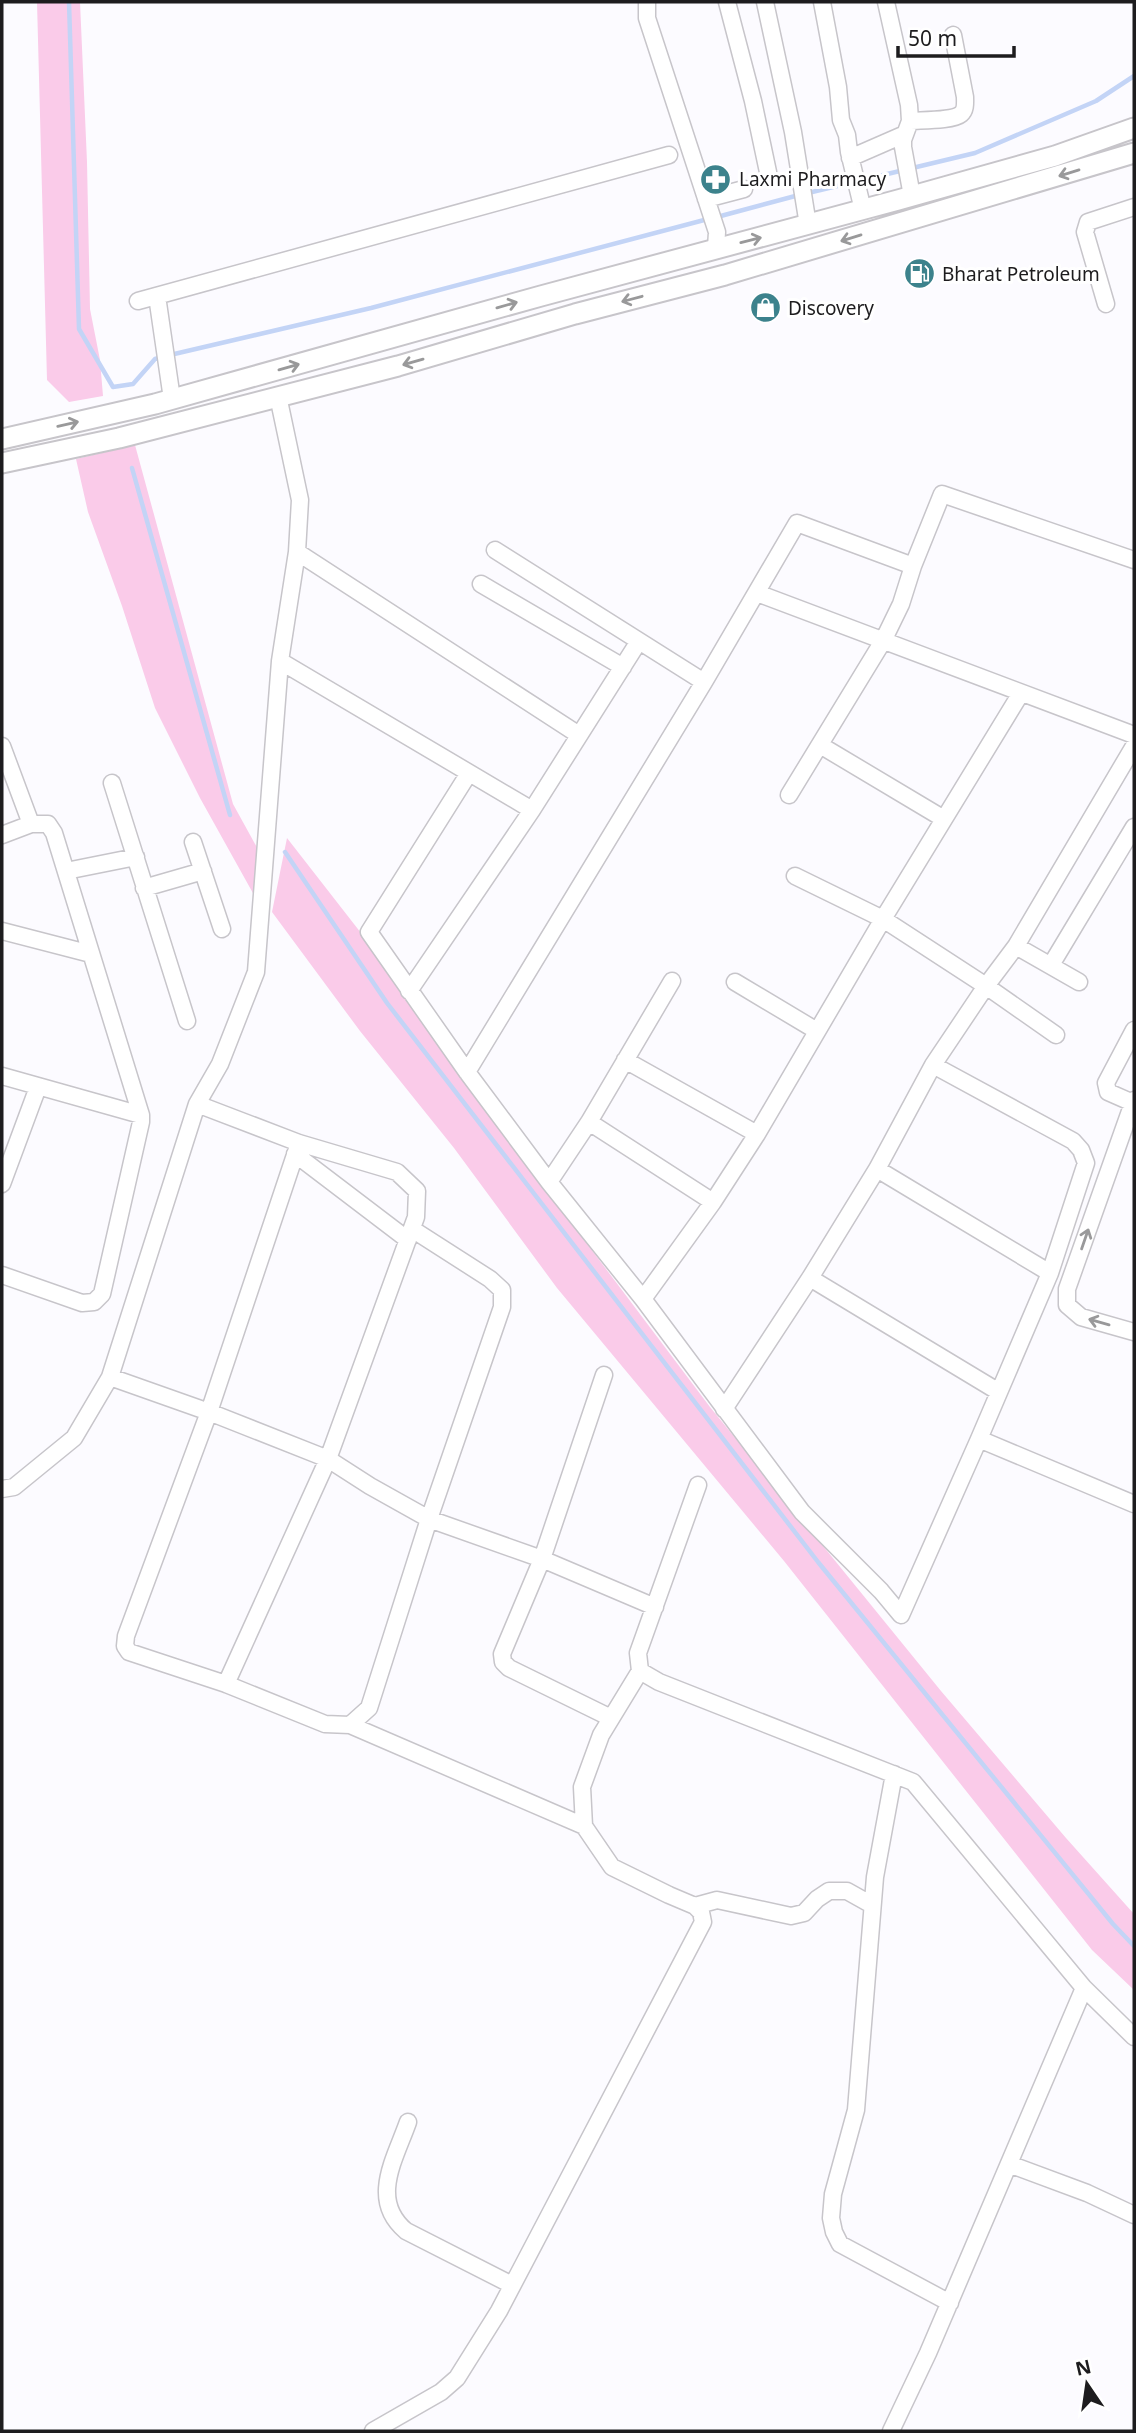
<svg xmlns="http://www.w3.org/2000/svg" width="1136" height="2433" viewBox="0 0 1136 2433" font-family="'Noto Sans',sans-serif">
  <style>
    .green { fill: #facbe9 }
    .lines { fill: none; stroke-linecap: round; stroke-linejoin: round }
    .stream { stroke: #c3d4f6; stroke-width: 4.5 }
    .minor-casing { stroke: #c7c5ca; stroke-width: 19 }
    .major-casing { stroke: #c7c5ca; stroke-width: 23 }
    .minor { stroke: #fff; stroke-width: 16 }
    .major { stroke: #fff; stroke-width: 19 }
    .oneway { stroke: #99999a }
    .labels { text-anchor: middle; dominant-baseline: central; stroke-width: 6; stroke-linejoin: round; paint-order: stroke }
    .poi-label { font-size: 19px; fill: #1d1c1e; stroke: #fff; text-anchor: start }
  </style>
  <rect width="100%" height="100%" fill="#fcfbff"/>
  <path class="green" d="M 37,2 L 80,2 L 87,162 L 90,309 L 100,360 L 103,396 L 69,402 L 47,380 Z
    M 135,445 L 233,804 L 260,853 L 254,895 L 200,798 L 155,708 L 122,606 L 88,512 L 76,459 Z
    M 287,838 L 361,933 L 493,1119 L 710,1407 L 941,1691 L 1066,1838 L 1134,1914 L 1134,1990 L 1092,1950 L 784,1561 L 557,1288 L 454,1148 L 360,1031 L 272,912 Z"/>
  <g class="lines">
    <path class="stream" d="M 69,2 L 79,329 L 113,387 L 133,384 L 155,359 L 162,357
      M 808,193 L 975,153 L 1096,101 L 1134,76
      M 717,217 L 799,195
      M 170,355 L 371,308 L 708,219
      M 132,468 L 230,815
      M 285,852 L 387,1003 L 818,1562 L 1113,1924 L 1134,1946"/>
    <defs>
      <path id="minor" d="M 647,2 L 647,18 L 717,232 L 716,248
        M 727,2 L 753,101 L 768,172
        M 765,2 L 793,132 L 808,225
        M 822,2 L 838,87 L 841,120 L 847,135 L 849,152 L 863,210
        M 886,2 L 909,105 L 910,121 L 903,140 L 903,147 L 912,196
        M 910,121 C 921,120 953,121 961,114 C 966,110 965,102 965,97 L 953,35
        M 850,158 L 905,134
        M 706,199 L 744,189
        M 157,296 L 172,399
        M 138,301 L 669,155
        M 1106,304 L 1085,232 L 1088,222 L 1134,207
        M 495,550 L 704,682
        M 297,552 L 579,735
        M 481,584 L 623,667
        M 757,593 L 1134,735
        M 280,661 L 532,810
        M 820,745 L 944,819
        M 2,746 L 31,824
        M 469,773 L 369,932 L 467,1072 L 549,1182 L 643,1299 L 802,1512 L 881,1591 L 901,1615 L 979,1439 L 1050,1273 L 1086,1163 L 1081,1150 L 1073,1141 L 933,1065
        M 112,783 L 187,1021
        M 789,795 L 883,641 L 901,604 L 913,566 L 942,494 L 1134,560
        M 2,835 L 31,824 L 48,824 L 54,833 L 141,1115 L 141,1122 L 102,1294 L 94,1302 L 82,1303 L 2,1275
        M 193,842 L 222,929
        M 66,871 L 136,857
        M 795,876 L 883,919 L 986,986 L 1056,1035
        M 144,888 L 203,871
        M 2,931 L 91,954
        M 1016,946 L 1079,982
        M 1051,965 L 1134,827
        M 735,982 L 817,1031
        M 409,991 L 532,810 L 639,641
        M 625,1060 L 757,1134
        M 467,1072 L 704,682 L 797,523 L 913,566
        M 2,1076 L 141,1115
        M 1134,1100 L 1067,1289 L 1067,1305 L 1081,1317 L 1134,1332
        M 1133,1103 L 1108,1092 L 1106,1083 L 1134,1030
        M 197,1104 L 299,1143 L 397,1172 L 417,1191 L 416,1217 L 328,1459 L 226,1684
        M 589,1122 L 713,1202
        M 299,1143 L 209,1412 L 126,1636 L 125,1646 L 129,1652 L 226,1684 L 325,1724 L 350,1725 L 369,1708 L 429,1519 L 502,1307 L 502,1290 L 490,1279 L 412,1229
        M 295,1154 L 408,1240
        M 877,1169 L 1050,1273
        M 549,1182 L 589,1122 L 672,981
        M 2,1184 L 38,1087
        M 810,1278 L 999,1392
        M 643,1299 L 713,1202 L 757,1134 L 883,919 L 1021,693
        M 604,1375 L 542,1559 L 502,1654 L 503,1662 L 509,1668 L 611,1718
        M 110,1377 L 209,1412 L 328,1459 L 370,1486 L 429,1519 L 542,1559 L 655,1607
        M 724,1409 L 810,1278 L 877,1169 L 933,1065 L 986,986 L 1016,946 L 1134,746
        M 979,1439 L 1134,1504
        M 698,1485 L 638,1653 L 640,1671 L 659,1682 L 913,1782 L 1084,1988 L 1134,2037
        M 2,1489 L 14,1487 L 74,1438 L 110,1377 L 197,1104 L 220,1064 L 256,972 L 280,661 L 297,552 L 300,500 L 278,396
        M 350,1725 L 584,1826
        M 894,1774 L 875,1877 L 856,2110 L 833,2194 L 831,2218 L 834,2232 L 840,2244 L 950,2303
        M 695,1906 L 717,1900 L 791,1916 L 804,1913 L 817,1899 L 829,1891 L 847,1891 L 872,1905
        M 408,2122 C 395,2159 369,2200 406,2231 L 512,2285
        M 1009,2164 L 1087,2193 L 1134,2215
        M 373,2431 L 441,2392 L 457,2378 L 499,2311 L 703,1922 L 701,1912 L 695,1906 L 669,1895 L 612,1867 L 584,1826 L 582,1787 L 601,1735 L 640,1671
        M 891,2431 L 928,2353 L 1084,1988"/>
      <path id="major" d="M 2,439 L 155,404 L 541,296 L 898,200 L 1055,156 L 1134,128
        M 2,463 L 119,438 L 398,366 L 575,314 L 725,275 L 1134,153"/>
    </defs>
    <use href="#minor" class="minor-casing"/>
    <use href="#major" class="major-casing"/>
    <use href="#minor" class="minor"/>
    <use href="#major" class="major"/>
  </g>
  <defs><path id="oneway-shaft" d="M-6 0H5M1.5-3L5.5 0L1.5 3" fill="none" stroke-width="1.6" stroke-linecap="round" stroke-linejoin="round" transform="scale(1.75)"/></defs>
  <g class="oneway">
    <use href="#oneway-shaft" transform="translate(1069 173) rotate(163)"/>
    <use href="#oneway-shaft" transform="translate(851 238) rotate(163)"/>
    <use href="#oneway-shaft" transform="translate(751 240) rotate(-14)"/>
    <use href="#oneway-shaft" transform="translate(632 299) rotate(165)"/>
    <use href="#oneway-shaft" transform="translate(507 305) rotate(-16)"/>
    <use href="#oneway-shaft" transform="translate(413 362) rotate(164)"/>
    <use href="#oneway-shaft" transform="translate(289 367) rotate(-16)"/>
    <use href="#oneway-shaft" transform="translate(68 424) rotate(-13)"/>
    <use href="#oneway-shaft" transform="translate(1085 1239) rotate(-71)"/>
    <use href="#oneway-shaft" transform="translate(1099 1322) rotate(-164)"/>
  </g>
  <defs>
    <symbol id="pharmacy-disc" viewBox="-11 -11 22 22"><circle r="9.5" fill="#3c828c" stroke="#fff"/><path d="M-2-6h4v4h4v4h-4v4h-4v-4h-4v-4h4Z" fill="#fff"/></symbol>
    <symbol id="fuel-disc" viewBox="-11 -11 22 22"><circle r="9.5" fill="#3c828c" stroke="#fff"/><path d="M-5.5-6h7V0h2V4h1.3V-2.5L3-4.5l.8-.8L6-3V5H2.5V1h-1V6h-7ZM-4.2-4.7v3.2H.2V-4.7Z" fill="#fff"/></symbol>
    <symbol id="shop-disc" viewBox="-11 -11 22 22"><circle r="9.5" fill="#3c828c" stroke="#fff"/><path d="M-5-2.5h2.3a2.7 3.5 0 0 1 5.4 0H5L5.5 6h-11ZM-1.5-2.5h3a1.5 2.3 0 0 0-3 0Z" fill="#fff"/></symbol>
  </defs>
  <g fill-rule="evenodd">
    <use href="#pharmacy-disc" x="698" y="162" width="35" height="35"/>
    <use href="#fuel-disc" x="902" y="256" width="35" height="35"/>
    <use href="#shop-disc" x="748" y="290" width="35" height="35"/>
  </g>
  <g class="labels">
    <g class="poi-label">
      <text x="739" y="179">Laxmi Pharmacy</text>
      <text x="942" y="274">Bharat Petroleum</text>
      <text x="788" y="308">Discovery</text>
    </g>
  </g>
  <rect width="1136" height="2433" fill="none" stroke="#1d1c1e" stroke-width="7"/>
  <g transform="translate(1087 2384) rotate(347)" stroke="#ffffff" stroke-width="5" paint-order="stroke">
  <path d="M0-5L12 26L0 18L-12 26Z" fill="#1d1c1e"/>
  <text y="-10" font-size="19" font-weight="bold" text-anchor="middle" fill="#1d1c1e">N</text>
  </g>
  <path d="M898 46v10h116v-10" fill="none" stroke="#1d1c1e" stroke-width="3.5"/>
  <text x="908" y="46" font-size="21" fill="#1d1c1e" stroke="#ffffff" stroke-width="5" paint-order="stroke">50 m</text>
</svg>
